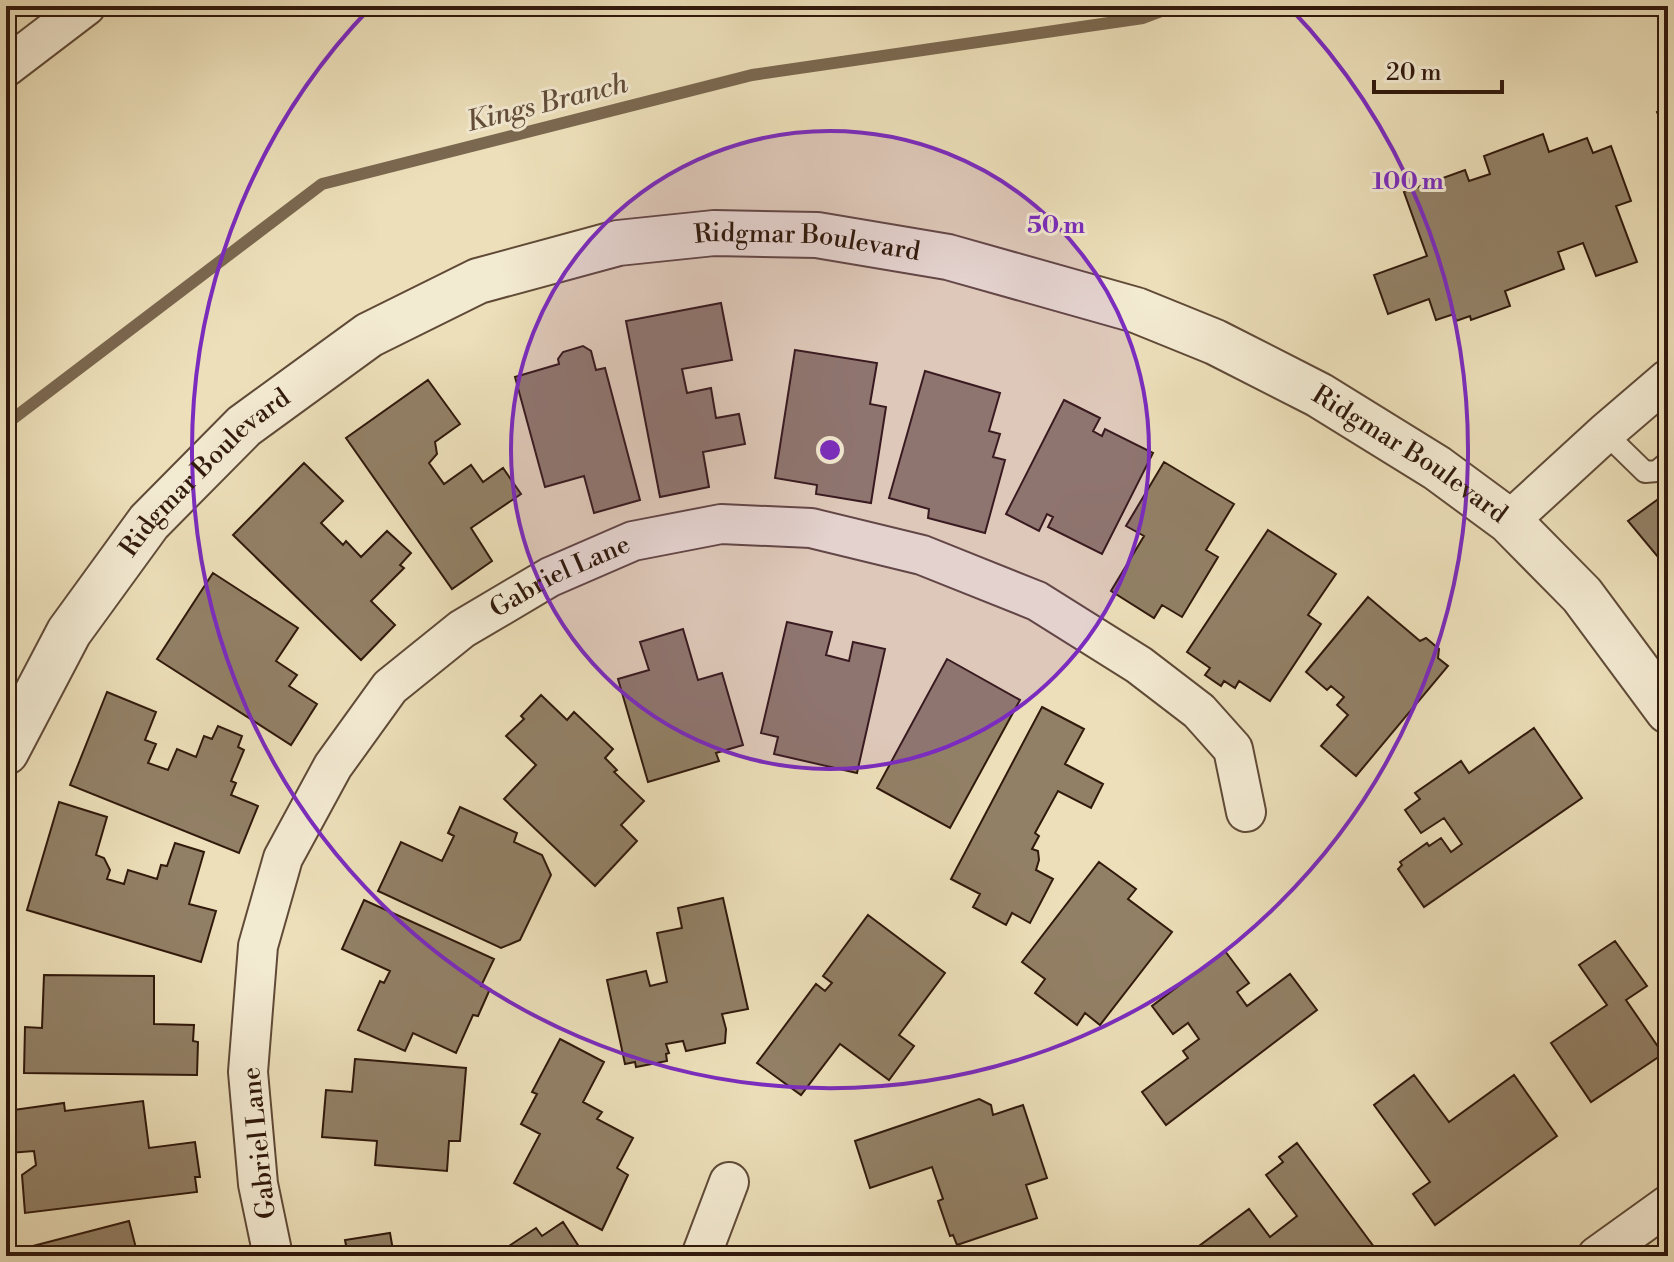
<svg xmlns="http://www.w3.org/2000/svg" width="1674" height="1262" viewBox="0 0 1674 1262" font-family="'Libre Bodoni',serif">
  <style>
    .lines { fill: none; stroke-linecap: round; stroke-linejoin: round }
    .stream { stroke: #7b6850; stroke-width: 12 }
    .building { fill: #928066; stroke: #31190c; stroke-width: 2 }
    .service-casing { stroke: #604a37; stroke-width: 24 }
    .minor-casing { stroke: #604a37; stroke-width: 42 }
    .tertiary-casing { stroke: #604a37; stroke-width: 48 }
    .service { stroke: #f3ead2; stroke-width: 20 }
    .minor { stroke: #f3ead2; stroke-width: 38 }
    .tertiary { stroke: #f3ead2; stroke-width: 44 }
    .ring { fill: none; stroke: #7b2cbf; stroke-width: 4 }
    .labels { text-anchor: middle; dominant-baseline: central; stroke-width: 6; stroke-linejoin: round; paint-order: stroke }
    .street-label { font-size: 26px; fill: #31190c; stroke: #f3ead2 }
    .water-label { font-size: 28px; font-style: italic; fill: #624d3a; stroke: #f3ead2 }
    .centre { fill: #7b2cbf; stroke: #f3ead2; stroke-width: 4 }
    .ring-label { font-size: 24px; text-anchor: middle; font-weight: bold; fill: #7b2cbf; stroke: #f3ead2; stroke-width: 6; stroke-linejoin: round; paint-order: stroke }
  </style>
  <rect width="100%" height="100%" fill="#ecdfb9"/>
  <filter id="stains"><feTurbulence type="fractalNoise" baseFrequency=".0025" numOctaves="4"/><feColorMatrix values="0 0 0 0 .2 0 0 0 0 .09 0 0 0 0 .02 0 0 0 .5 -.17"/></filter>
  <radialGradient id="worn" r=".72"><stop offset=".6" stop-color="#630" stop-opacity="0"/><stop offset="1" stop-color="#630" stop-opacity=".3"/></radialGradient>
  <g class="lines">
    <path class="stream" d="M 6,424 L 322,184 L 752,75 L 1143,18 L 1175,6"/>
  </g>
  <path class="building" d="M 1668,107 L 1668,136 L 1657,112 Z
    M 1543,134 L 1549,152 L 1587,138 L 1593,153 L 1611,146 L 1631,201 L 1616,206 L 1637,262 L 1596,276 L 1583,243 L 1558,252 L 1564,269 L 1505,291 L 1510,306 L 1471,320 L 1470,316 L 1456,321 L 1454,314 L 1436,320 L 1429,299 L 1388,314 L 1374,275 L 1427,256 L 1404,192 L 1465,170 L 1469,181 L 1490,174 L 1484,156 Z
    M 721,303 L 732,360 L 682,369 L 687,393 L 711,388 L 716,418 L 739,414 L 745,444 L 703,452 L 709,487 L 660,497 L 626,321 Z
    M 583,346 L 591,351 L 596,370 L 605,368 L 640,500 L 594,513 L 584,476 L 545,487 L 515,377 L 559,364 L 558,359 L 563,352 Z
    M 795,350 L 877,363 L 870,404 L 886,407 L 871,503 L 816,494 L 817,485 L 775,478 Z
    M 925,371 L 1000,393 L 989,431 L 1000,434 L 993,457 L 1005,460 L 985,533 L 928,518 L 929,509 L 889,498 Z
    M 428,380 L 460,424 L 435,442 L 437,454 L 429,463 L 444,484 L 471,465 L 483,482 L 503,468 L 521,494 L 471,528 L 492,561 L 452,589 L 346,438 Z
    M 1064,400 L 1100,418 L 1093,431 L 1102,436 L 1105,429 L 1153,453 L 1102,554 L 1048,527 L 1053,517 L 1047,514 L 1039,531 L 1006,514 Z
    M 1164,462 L 1234,504 L 1206,550 L 1218,557 L 1182,617 L 1162,605 L 1154,618 L 1111,591 L 1144,536 L 1126,526 Z
    M 304,463 L 343,501 L 321,523 L 343,545 L 346,541 L 361,557 L 387,531 L 411,553 L 400,565 L 404,568 L 371,601 L 395,625 L 361,660 L 233,535 Z
    M 1668,492 L 1668,569 L 1628,521 Z
    M 1268,530 L 1336,574 L 1308,615 L 1321,624 L 1270,701 L 1239,681 L 1235,688 L 1224,681 L 1221,686 L 1205,675 L 1210,668 L 1187,652 Z
    M 213,573 L 298,628 L 276,661 L 297,675 L 289,686 L 317,704 L 291,745 L 157,659 Z
    M 1368,597 L 1420,641 L 1426,638 L 1439,649 L 1438,658 L 1448,666 L 1356,776 L 1321,746 L 1348,715 L 1337,705 L 1344,697 L 1331,686 L 1327,690 L 1306,672 Z
    M 787,622 L 832,632 L 826,655 L 849,661 L 853,642 L 885,649 L 857,773 L 774,754 L 778,737 L 761,733 Z
    M 683,629 L 698,680 L 722,673 L 743,745 L 716,753 L 719,761 L 648,782 L 618,679 L 649,670 L 640,642 Z
    M 947,659 L 1020,700 L 950,828 L 877,788 Z
    M 107,692 L 156,712 L 145,740 L 156,744 L 148,763 L 168,770 L 177,749 L 196,757 L 204,736 L 212,739 L 218,726 L 242,736 L 238,747 L 244,750 L 231,781 L 236,783 L 231,795 L 258,806 L 239,853 L 70,785 Z
    M 541,695 L 567,720 L 574,712 L 613,749 L 605,758 L 617,770 L 614,772 L 644,801 L 621,825 L 637,841 L 595,886 L 504,799 L 536,765 L 506,736 L 524,719 L 521,716 Z
    M 1042,707 L 1084,729 L 1065,764 L 1103,784 L 1091,808 L 1058,791 L 1035,833 L 1039,836 L 1032,849 L 1038,851 L 1039,860 L 1036,870 L 1053,879 L 1030,923 L 1012,913 L 1006,925 L 973,907 L 980,894 L 951,879 Z
    M 1534,728 L 1582,798 L 1424,907 L 1398,869 L 1402,865 L 1400,862 L 1427,843 L 1429,846 L 1441,838 L 1451,852 L 1462,844 L 1444,818 L 1421,833 L 1405,810 L 1420,799 L 1415,793 L 1461,761 L 1469,773 Z
    M 59,802 L 107,817 L 96,855 L 104,858 L 110,870 L 107,879 L 124,884 L 128,870 L 157,879 L 161,865 L 167,866 L 175,843 L 204,852 L 189,904 L 216,911 L 201,962 L 27,910 Z
    M 460,807 L 517,833 L 514,842 L 542,855 L 551,875 L 520,940 L 501,948 L 378,891 L 401,842 L 442,861 L 454,836 L 448,833 Z
    M 1099,862 L 1136,889 L 1128,899 L 1172,932 L 1100,1025 L 1085,1013 L 1077,1025 L 1035,993 L 1045,979 L 1022,962 Z
    M 723,898 L 748,1009 L 722,1014 L 726,1029 L 725,1043 L 686,1051 L 683,1041 L 666,1044 L 669,1053 L 666,1054 L 667,1061 L 636,1067 L 635,1062 L 625,1064 L 607,980 L 646,971 L 650,986 L 667,982 L 657,933 L 682,928 L 678,908 Z
    M 364,900 L 494,959 L 481,986 L 490,989 L 478,1016 L 473,1015 L 456,1053 L 413,1033 L 405,1051 L 358,1030 L 380,981 L 384,983 L 390,971 L 342,949 Z
    M 868,915 L 945,973 L 899,1035 L 914,1046 L 889,1080 L 840,1044 L 801,1095 L 757,1063 L 816,984 L 825,991 L 832,983 L 823,976 Z
    M 1615,941 L 1647,986 L 1626,1000 L 1663,1054 L 1591,1102 L 1551,1043 L 1607,1005 L 1579,965 Z
    M 1225,951 L 1249,983 L 1237,992 L 1247,1006 L 1290,974 L 1317,1010 L 1166,1125 L 1142,1092 L 1188,1058 L 1183,1051 L 1199,1039 L 1188,1023 L 1173,1034 L 1152,1006 Z
    M 44,975 L 154,976 L 154,1024 L 194,1025 L 193,1041 L 198,1042 L 197,1075 L 24,1073 L 25,1027 L 42,1028 Z
    M 560,1039 L 604,1062 L 583,1102 L 602,1112 L 597,1119 L 633,1138 L 617,1168 L 628,1175 L 602,1230 L 514,1183 L 540,1134 L 521,1124 L 537,1094 L 532,1092 Z
    M 355,1059 L 466,1068 L 460,1141 L 449,1141 L 447,1171 L 375,1165 L 377,1141 L 322,1137 L 326,1090 L 352,1092 Z
    M 1414,1075 L 1449,1122 L 1514,1075 L 1557,1136 L 1435,1225 L 1413,1194 L 1430,1182 L 1374,1105 Z
    M 979,1099 L 991,1105 L 993,1115 L 1023,1105 L 1047,1178 L 1026,1185 L 1037,1218 L 957,1245 L 953,1235 L 950,1236 L 938,1201 L 943,1199 L 932,1167 L 870,1188 L 855,1141 Z
    M 143,1101 L 149,1148 L 195,1142 L 200,1177 L 195,1177 L 197,1192 L 25,1213 L 22,1175 L 36,1165 L 34,1151 L 9,1153 L 6,1111 L 64,1103 L 65,1111 Z
    M 1297,1143 L 1380,1255 L 1201,1256 L 1195,1249 L 1249,1209 L 1270,1237 L 1297,1216 L 1266,1175 L 1283,1162 L 1279,1157 Z
    M 129,1221 L 138,1256 L 31,1256 L 29,1247 Z
    M 563,1222 L 585,1256 L 494,1256 L 536,1228 L 542,1236 Z
    M 390,1233 L 394,1256 L 348,1256 L 345,1240 Z"/>
  <g class="lines">
    <defs>
      <path id="service" d="M 1605,433 L 1645,472 L 1657,471 L 1668,462"/>
      <g id="minor">
        <path d="M 6,67 L 86,6"/>
        <path d="M 1509,521 L 1605,433 L 1668,379"/>
        <path id="s1" d="M 273,1256 L 258,1184 L 248,1072 L 258,946 L 283,858 L 333,766 L 390,687 L 462,629 L 550,577 L 633,541 L 721,524 L 811,528 L 922,555 L 1037,601 L 1139,665 L 1199,711 L 1233,749 L 1246,812"/>
        <path d="M 701,1256 L 729,1182"/>
        <path d="M 1597,1256 L 1668,1205"/>
      </g>
      <g id="tertiary">
        <path id="s2" d="M 6,752 L 69,632 L 149,522 L 244,426 L 369,335 L 478,281 L 618,243 L 714,233 L 817,235 L 948,257 L 1136,310 L 1215,342 L 1319,395 L 1437,468 L 1509,521 L 1582,595 L 1668,711"/>
      </g>
    </defs>
    <use href="#service" class="service-casing"/>
    <use href="#minor" class="minor-casing"/>
    <use href="#tertiary" class="tertiary-casing"/>
    <use href="#service" class="service"/>
    <use href="#minor" class="minor"/>
    <use href="#tertiary" class="tertiary"/>
  </g>
  <circle cx="830" cy="450" r="319" fill="#7b2cbf" fill-opacity=".12"/>
  <g class="ring">
    <circle cx="830" cy="450" r="319"/>
    <path d="M1289 7A638 638 0 1 1 371 7"/>
  </g>
  <g class="labels">
    <g class="street-label">
      <text stroke="none"><textPath href="#s2" startOffset="1018">Ridgmar Boulevard</textPath></text>
      <text stroke="none"><textPath href="#s2" startOffset="1666">Ridgmar Boulevard</textPath></text>
      <text stroke="none"><textPath href="#s2" startOffset="346">Ridgmar Boulevard</textPath></text>
      <text stroke="none"><textPath href="#s1" startOffset="810">Gabriel Lane</textPath></text>
      <text transform="translate(259 1143) rotate(-96)">Gabriel Lane</text>
    </g>
    <g class="water-label">
      <text transform="translate(547 103) rotate(-14)">Kings Branch</text>
    </g>
  </g>
  <circle cx="830" cy="450" r="12" class="centre"/>
  <g class="ring-label">
    <text x="1408" y="189">100 m</text>
    <text x="1056" y="233">50 m</text>
  </g>
  <rect width="1674" height="1262" fill="none" stroke="#ecdfb9" stroke-width="32"/>
  <rect x="8" y="8" width="1658" height="1246" fill="none" stroke="#31190c" stroke-width="4"/>
  <rect x="16" y="16" width="1642" height="1230" fill="none" stroke="#31190c" stroke-width="2"/>
  <path d="M1374 80v12h128v-12" fill="none" stroke="#31190c" stroke-width="4"/>
  <text x="1386" y="80" font-size="24" fill="#31190c" stroke="#f3ead2" stroke-width="6" paint-order="stroke">20 m</text>
  <rect width="100%" height="100%" filter="url(#stains)"/>
  <rect width="100%" height="100%" fill="url(#worn)"/>
</svg>
